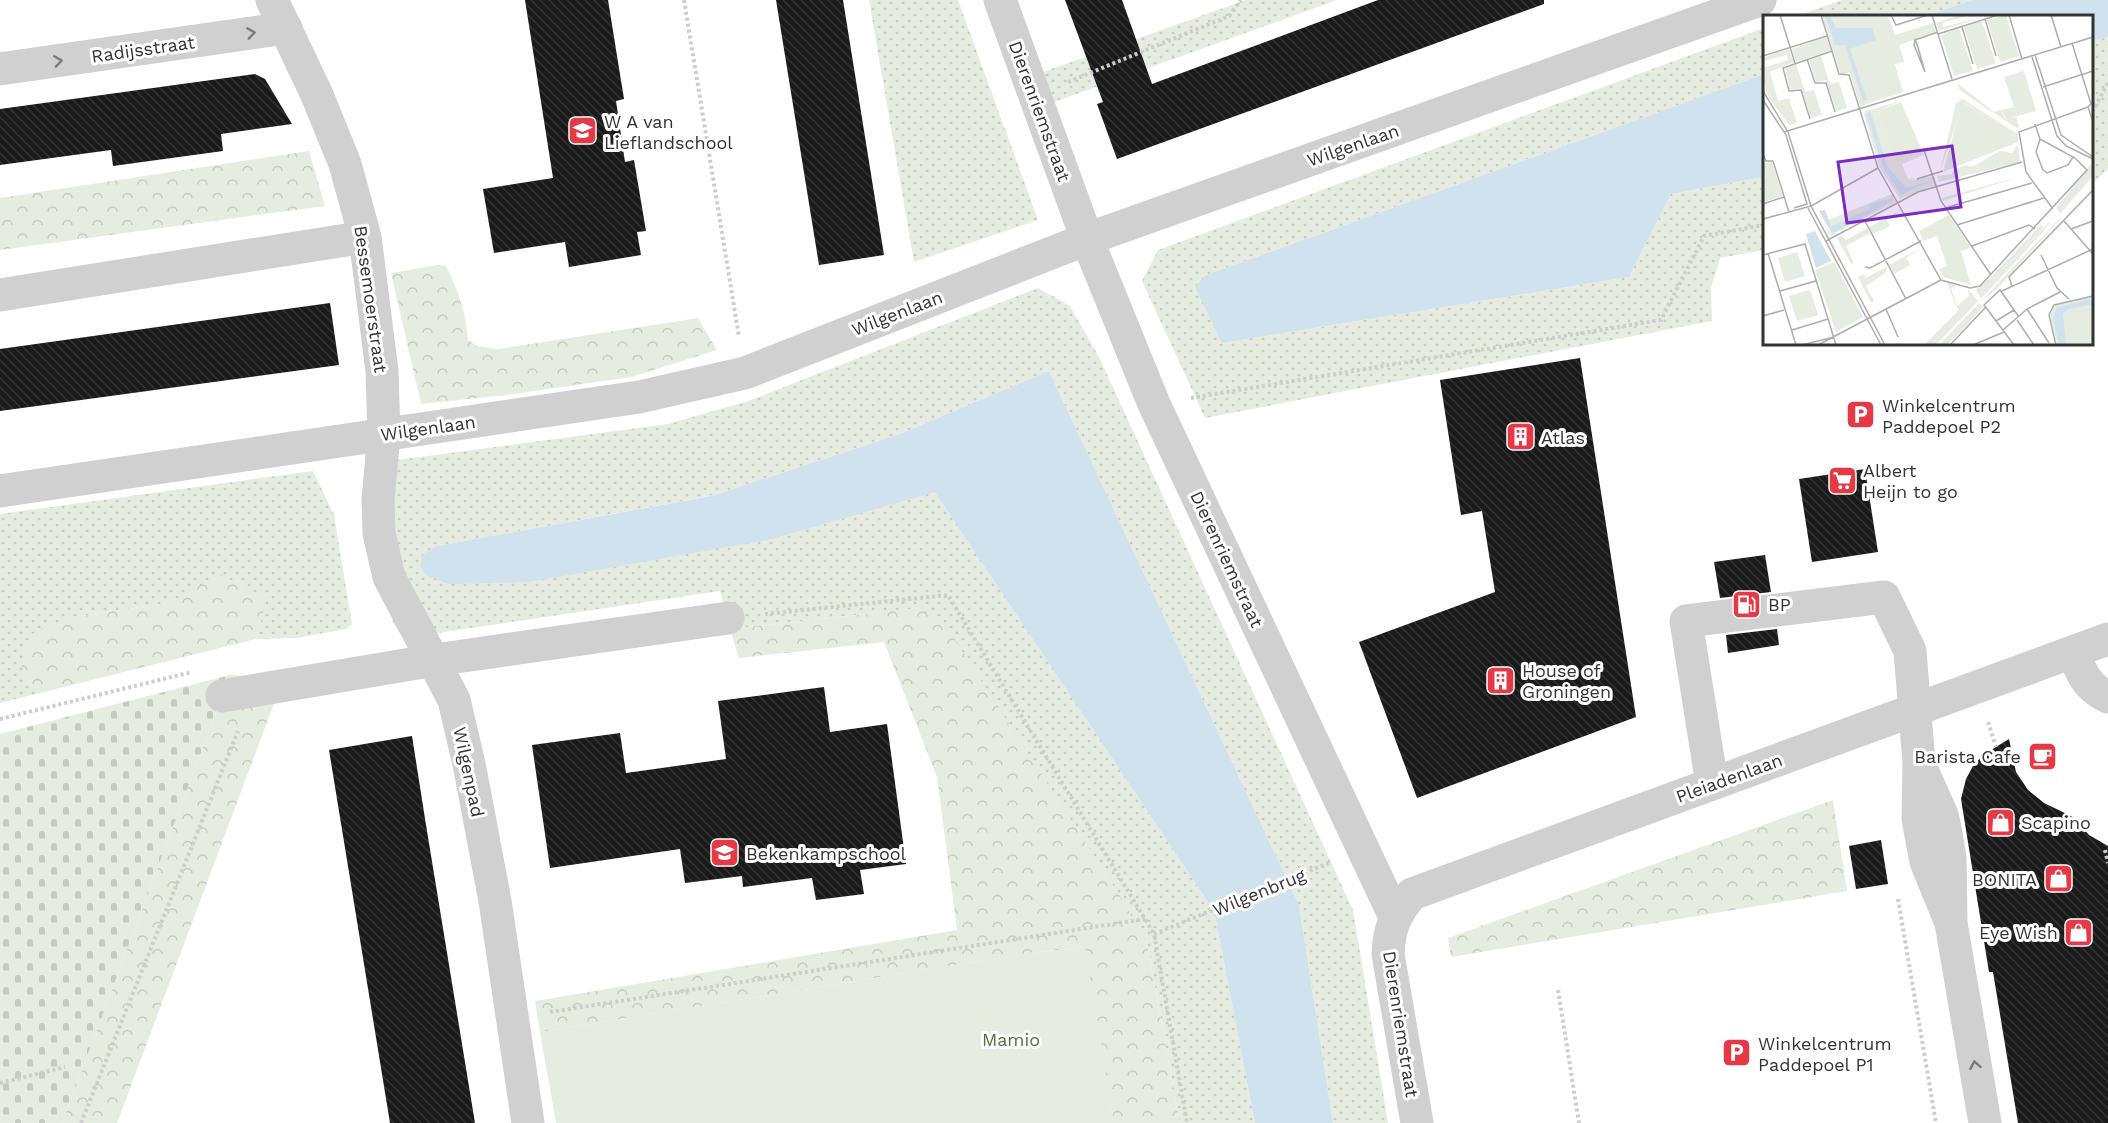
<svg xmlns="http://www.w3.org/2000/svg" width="2108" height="1123" viewBox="0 0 2108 1123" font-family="'Work Sans',sans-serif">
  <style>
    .grass { fill: url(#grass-dots) }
    .forest { fill: url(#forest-crowns) }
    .cemetery { fill: url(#cemetery-stones) }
    .green { fill: #e6ecdf }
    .water { fill: #cfe2ee }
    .building { fill: url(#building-back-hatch) }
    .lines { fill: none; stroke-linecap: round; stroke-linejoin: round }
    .path { stroke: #cdcdcd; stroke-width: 4; stroke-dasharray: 3 3; stroke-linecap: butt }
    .minor { stroke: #d0d0d0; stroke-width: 33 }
    .oneway { stroke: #7a7a7a }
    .labels { text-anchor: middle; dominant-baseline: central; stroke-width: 6; stroke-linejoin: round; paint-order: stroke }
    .street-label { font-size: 18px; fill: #333; stroke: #fff }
    .poi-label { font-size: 18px; fill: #333; stroke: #fff; text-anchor: start }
    .park-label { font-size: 18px; fill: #56703f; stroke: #fff }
    .inset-road { fill: none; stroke: #adadad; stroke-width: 1.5 }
    .view { fill: #7b2cbf; fill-opacity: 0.15; stroke: #7b2cbf; stroke-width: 3 }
    .inset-edge { fill: none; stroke: #333; stroke-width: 3 }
  </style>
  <defs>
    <pattern id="grass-dots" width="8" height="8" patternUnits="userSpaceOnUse" patternTransform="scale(1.5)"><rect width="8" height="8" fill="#e6ecdf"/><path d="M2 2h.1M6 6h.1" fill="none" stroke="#c6cbc0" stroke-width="1.8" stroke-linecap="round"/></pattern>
    <pattern id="forest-crowns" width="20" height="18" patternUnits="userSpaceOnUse" patternTransform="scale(1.5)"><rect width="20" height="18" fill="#e6ecdf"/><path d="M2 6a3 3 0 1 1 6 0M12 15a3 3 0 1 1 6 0" fill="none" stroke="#c6cbc0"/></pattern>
    <pattern id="cemetery-stones" width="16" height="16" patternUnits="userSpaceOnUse" patternTransform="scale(1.5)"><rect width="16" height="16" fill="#e6ecdf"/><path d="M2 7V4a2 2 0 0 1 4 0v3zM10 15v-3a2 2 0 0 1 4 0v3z" fill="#c6cbc0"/></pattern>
    <pattern id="building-back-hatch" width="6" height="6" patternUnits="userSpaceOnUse" patternTransform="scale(1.5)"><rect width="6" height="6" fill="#1a1a1a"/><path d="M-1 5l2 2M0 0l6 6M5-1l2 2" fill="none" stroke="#333"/></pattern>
  </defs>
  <rect width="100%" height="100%" fill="#fff"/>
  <path class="grass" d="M 869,0 L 958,0 L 1038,220 L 914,262 Z
    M 1246,0 L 1337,0 L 1054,102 L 1043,72 Z
    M 1842,0 L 1972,0 L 1926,16 L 1797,16 Z
    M 1764,28 L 1764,74 L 1206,275 L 1222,343 L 1629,277 L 1671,194 L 1764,177 L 1764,250 L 1720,258 L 1711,288 L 1712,321 L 1205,418 L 1142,281 L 1158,250 Z
    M 2108,37 L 2108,169 L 2092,184 L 2092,41 Z
    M 1038,288 L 1070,306 L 1099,357 L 1353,910 L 1388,1123 L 1333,1123 L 1299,905 L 1049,371 L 900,434 L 710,496 L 438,546 L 772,539 L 935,491 L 1214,911 L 1255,1123 L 1180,1123 L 1147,944 L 921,608 L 730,629 L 720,591 L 424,635 L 400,633 L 393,623 L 376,520 L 382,462 L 668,424 L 748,401 Z
    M 313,471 L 334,515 L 352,624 L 346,629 L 297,638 L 256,639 L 266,599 L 219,575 L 173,602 L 67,618 L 27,682 L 44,692 L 0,703 L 0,514 Z"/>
  <path class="forest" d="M 309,151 L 325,206 L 0,250 L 0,198 Z
    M 437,265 L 446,266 C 458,290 466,313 468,340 L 477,346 L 498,349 L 698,318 L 717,350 L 631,377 L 507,395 L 421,404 L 391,273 Z
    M 219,574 L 267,599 L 256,639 L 44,692 L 27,682 L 20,662 L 32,634 L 67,618 L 173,602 Z
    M 921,608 L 941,618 L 1122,899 L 1147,944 L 1180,1123 L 1114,1123 L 1084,947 L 1029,953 L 540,1032 L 535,1001 L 957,930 L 937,777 L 884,642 L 739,658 L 730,629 Z
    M 230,675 L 284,677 L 117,1123 L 62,1123 Z
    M 1833,800 L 1847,891 L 1451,957 L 1448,938 Z"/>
  <path class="cemetery" d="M 230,675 L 62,1123 L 0,1123 L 0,734 Z"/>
  <path class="green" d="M 1085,947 L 1114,1123 L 556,1123 L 540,1032 L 1029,953 Z"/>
  <path class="water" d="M 1972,0 L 2108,0 L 2108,37 L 2092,41 L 2092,16 L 1926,16 Z
    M 1764,74 L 1764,177 L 1671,194 L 1629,277 L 1222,343 L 1195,287 L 1206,275 Z
    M 1049,371 L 1299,905 L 1333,1123 L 1255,1123 L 1214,911 L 935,492 L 772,539 L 529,582 L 448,584 L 426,575 L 420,566 L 423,554 L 438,546 L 711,496 L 900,434 Z"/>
  <path class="building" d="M 525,0 L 608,0 L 624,99 L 616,101 L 625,162 L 634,160 L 646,231 L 637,232 L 641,255 L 569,267 L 565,242 L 494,253 L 483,189 L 553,178 Z
    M 776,0 L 843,0 L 884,255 L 819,265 Z
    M 1065,0 L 1122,0 L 1152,84 L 1378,0 L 1544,0 L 1544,4 L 1117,159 L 1097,104 L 1103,102 Z
    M 255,74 L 265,79 L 292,124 L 221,134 L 223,151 L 113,166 L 111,150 L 0,165 L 0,109 Z
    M 330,303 L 339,365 L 0,411 L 0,349 Z
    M 1580,358 L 1636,717 L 1417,798 L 1359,642 L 1495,592 L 1482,511 L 1461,515 L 1440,380 Z
    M 1865,469 L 1878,552 L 1812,562 L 1799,479 Z
    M 1765,555 L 1771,592 L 1720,598 L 1714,562 Z
    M 1777,629 L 1779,645 L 1728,653 L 1726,635 Z
    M 824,687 L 830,732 L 887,724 L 906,864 L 860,870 L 864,894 L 816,900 L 812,878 L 743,887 L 742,876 L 685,883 L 680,849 L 550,868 L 532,745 L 620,733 L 626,773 L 726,759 L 718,701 Z
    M 412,736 L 426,825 L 475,1123 L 390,1123 L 329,750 Z
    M 2009,739 L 2016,772 L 2028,790 L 2044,803 L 2071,816 L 2089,835 L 2108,846 L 2108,1123 L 2018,1123 L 1993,972 L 1989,972 L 1961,799 L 1966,779 L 1973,766 L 1983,755 Z
    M 1881,840 L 1888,884 L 1856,889 L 1849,846 Z"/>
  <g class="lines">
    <path class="path" d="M 684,0 L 739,337
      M 1068,82 L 1229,16 L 1241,0
      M 2092,112 L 2108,83
      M 1191,398 L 1661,320 L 1704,236 L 1764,225
      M 765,614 L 948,595 L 1154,934 L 1187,1123
      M 0,719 L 192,672
      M 1988,722 L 1996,747
      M 2105,850 L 2108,863
      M 1898,899 L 1936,1123
      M 1154,934 L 1329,863
      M 1558,990 L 1579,1123
      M 550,1012 L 1145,919
      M 0,1083 L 65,1067
      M 81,1123 L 238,731"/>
    <path class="minor" d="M 272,0 L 317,95 L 345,164 L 365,237 L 382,371 L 384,435 L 378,499 L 379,533 L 389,577 L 454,700 L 469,764 L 495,901 L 528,1123
      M 1000,0 L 1087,239 L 1154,404 L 1395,917
      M 0,69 L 286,28
      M 0,295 L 365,237
      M 0,491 L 639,397 L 745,373 L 1087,239 L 1760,0
      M 2073,652 C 2081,672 2087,688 2108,697
      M 222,696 L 435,660 L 728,618
      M 1922,770 L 1942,815 L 1945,828 L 1950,858 L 1951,923 L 1985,1123
      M 1712,784 L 1686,621 L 1884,597 L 1910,651 L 1919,763 L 1918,819 L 1926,862 L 1951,923
      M 1417,1123 L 1388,954 C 1389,930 1395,913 1412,894 L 2108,639"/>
  </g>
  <defs><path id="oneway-chevron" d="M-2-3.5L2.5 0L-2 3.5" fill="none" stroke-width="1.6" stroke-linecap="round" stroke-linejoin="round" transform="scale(1.5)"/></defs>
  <g class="oneway">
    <use href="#oneway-chevron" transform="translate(251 33) rotate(-8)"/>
    <use href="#oneway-chevron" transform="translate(58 61) rotate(-8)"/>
    <use href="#oneway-chevron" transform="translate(1975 1065) rotate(-100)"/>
  </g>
  <defs>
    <symbol id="school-square" viewBox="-11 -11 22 22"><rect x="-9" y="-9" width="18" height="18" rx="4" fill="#e63946" stroke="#fff"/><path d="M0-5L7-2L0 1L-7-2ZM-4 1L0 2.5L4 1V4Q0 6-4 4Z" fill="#fff"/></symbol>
    <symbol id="parking-square" viewBox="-11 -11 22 22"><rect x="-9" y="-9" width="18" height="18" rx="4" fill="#e63946" stroke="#fff"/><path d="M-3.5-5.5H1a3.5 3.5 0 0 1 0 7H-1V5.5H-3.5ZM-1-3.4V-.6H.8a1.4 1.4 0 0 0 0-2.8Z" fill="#fff"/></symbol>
    <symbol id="building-square" viewBox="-11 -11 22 22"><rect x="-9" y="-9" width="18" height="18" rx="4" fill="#e63946" stroke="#fff"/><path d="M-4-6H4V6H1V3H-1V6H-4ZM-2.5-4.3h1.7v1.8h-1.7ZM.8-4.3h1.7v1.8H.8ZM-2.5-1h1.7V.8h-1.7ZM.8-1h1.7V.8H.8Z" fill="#fff"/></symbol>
    <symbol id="supermarket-square" viewBox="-11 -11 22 22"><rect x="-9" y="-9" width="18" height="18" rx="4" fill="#e63946" stroke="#fff"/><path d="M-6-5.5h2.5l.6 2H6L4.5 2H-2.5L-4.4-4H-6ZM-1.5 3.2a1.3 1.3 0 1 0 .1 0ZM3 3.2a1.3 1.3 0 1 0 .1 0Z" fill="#fff"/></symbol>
    <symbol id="fuel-square" viewBox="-11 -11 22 22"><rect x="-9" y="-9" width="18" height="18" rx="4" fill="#e63946" stroke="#fff"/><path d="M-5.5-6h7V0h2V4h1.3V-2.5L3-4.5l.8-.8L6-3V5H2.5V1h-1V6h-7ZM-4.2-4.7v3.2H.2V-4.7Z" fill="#fff"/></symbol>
    <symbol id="cafe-square" viewBox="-11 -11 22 22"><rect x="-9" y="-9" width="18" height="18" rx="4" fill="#e63946" stroke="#fff"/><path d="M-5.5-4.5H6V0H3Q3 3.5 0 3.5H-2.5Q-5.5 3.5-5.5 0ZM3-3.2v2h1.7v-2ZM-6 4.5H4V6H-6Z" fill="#fff"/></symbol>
    <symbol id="shop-square" viewBox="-11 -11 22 22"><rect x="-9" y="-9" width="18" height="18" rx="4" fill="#e63946" stroke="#fff"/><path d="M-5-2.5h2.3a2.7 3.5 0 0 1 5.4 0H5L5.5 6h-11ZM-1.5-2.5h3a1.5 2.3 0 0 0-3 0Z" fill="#fff"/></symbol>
  </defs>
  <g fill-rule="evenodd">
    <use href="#school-square" x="566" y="114" width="33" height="33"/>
    <use href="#parking-square" x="1844" y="398" width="33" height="33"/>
    <use href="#building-square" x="1504" y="420" width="33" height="33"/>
    <use href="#supermarket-square" x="1826" y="464" width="33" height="33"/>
    <use href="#fuel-square" x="1730" y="588" width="33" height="33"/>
    <use href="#building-square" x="1484" y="664" width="33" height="33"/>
    <use href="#cafe-square" x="2026" y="740" width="33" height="33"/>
    <use href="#shop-square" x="1984" y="806" width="33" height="33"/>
    <use href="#school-square" x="708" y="836" width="33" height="33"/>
    <use href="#shop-square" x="2042" y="862" width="33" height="33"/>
    <use href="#shop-square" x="2062" y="916" width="33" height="33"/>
    <use href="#parking-square" x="1720" y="1036" width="33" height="33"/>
  </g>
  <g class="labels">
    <g class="street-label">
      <text transform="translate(143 49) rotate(-8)">Radijsstraat</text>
      <text transform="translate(1040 111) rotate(70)">Dierenriemstraat</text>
      <text transform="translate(1353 145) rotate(-19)">Wilgenlaan</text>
      <text transform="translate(371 299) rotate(82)">Bessemoerstraat</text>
      <text transform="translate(897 313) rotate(-21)">Wilgenlaan</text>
      <text transform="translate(428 428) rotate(-8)">Wilgenlaan</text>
      <text transform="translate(1227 559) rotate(65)">Dierenriemstraat</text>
      <text transform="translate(469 772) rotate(78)">Wilgenpad</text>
      <text transform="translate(1729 778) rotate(-20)">Pleiadenlaan</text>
      <text transform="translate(1259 892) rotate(-22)">Wilgenbrug</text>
      <text transform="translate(1401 1024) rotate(81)">Dierenriemstraat</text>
    </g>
    <g class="poi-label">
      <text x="604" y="121">W A van<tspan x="604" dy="21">Lieflandschool</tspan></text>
      <text x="1882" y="405">Winkelcentrum<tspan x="1882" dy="21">Paddepoel P2</tspan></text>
      <text x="1541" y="437">Atlas</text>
      <text x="1863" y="470">Albert<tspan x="1863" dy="21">Heijn to go</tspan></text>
      <text x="1768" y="604">BP</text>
      <text x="1522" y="670">House of<tspan x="1522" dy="21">Groningen</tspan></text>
      <text x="2021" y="756" text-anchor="end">Barista Cafe</text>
      <text x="2021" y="822">Scapino</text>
      <text x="746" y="853">Bekenkampschool</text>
      <text x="2037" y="879" text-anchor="end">BONITA</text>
      <text x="2058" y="932" text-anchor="end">Eye Wish</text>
      <text x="1758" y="1043">Winkelcentrum<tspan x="1758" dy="21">Paddepoel P1</tspan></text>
    </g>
    <g class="park-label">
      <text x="1011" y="1039">Mamio</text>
    </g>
  </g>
  <g transform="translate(1763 15)">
    <rect width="330" height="330" fill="#fff"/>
    <path d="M 59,0 L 116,13 L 137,78 L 97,91 L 87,57 L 78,60 ZM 115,0 L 125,0 L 132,20 L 170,8 L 173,17 L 136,30 L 141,46 L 132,49 ZM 197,0 L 206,0 L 179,8 L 180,12 L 223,1 L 176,16 L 173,8 ZM 243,0 L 256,41 L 237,47 L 224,5 ZM 219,6 L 233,48 L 214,54 L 201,12 ZM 196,13 L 210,56 L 191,61 L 178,20 ZM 64,22 L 68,35 L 33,47 L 29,34 ZM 26,34 L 31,47 L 7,57 L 15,86 L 26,83 L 34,108 L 26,110 L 6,83 L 0,66 L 0,53 L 25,45 L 24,40 L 0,46 L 0,43 ZM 58,41 L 67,69 L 76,67 L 84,93 L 73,96 L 63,65 L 53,67 L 46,45 ZM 33,49 L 42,77 L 51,75 L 59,100 L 48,103 L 38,73 L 27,75 L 22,53 ZM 261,56 L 273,96 L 243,104 L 238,95 L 251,92 L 241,62 ZM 110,94 L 128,150 L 143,166 L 171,161 L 174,170 L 137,184 L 117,153 L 101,100 L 102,96 ZM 104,97 L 107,97 L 125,152 L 143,172 L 170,165 L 138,180 L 120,153 ZM 255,129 L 257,147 L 176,167 L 174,161 L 189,159 L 190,155 L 203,150 L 209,152 L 237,136 L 249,138 ZM 9,147 L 20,181 L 1,187 L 0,148 ZM 129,179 L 133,187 L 67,221 L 62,211 L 69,219 L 131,185 L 67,211 L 65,205 ZM 140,194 L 124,205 L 127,211 L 110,219 L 106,212 ZM 293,200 L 278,219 L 218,284 L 213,275 L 229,261 L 232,264 ZM 297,204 L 235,273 L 219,285 L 297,203 ZM 104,213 L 107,218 L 83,231 L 91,248 L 88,249 L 74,223 L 79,220 L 83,225 ZM 159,232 L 143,243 L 147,250 L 131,259 L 126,250 ZM 34,237 L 42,261 L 22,267 L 15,243 ZM 125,251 L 122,258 L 103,271 L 111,286 L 108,288 L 95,262 L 101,259 L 103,263 ZM 47,275 L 55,300 L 34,306 L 26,281 Z" fill="#e6ecdf" fill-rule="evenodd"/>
    <path d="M 194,68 L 231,97 L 238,95 L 242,104 L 253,102 L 256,111 L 254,113 L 214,87 L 196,74 ZM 200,84 L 253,118 L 200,87 L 177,157 L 193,88 ZM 138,86 L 115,96 L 132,149 L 161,140 L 139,149 L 145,164 L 153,163 L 143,166 L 128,150 L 110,94 ZM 328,149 L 330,161 L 297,199 L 293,193 ZM 262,160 L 180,186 L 179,183 ZM 184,267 L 194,271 L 188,273 L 194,291 L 206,281 L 205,274 L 215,286 L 173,330 L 161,330 L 196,295 L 192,289 ZM 216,288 L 220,292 L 208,306 L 184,330 L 176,330 Z" fill="#e6ecdf"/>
    <path d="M 199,87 L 255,119 L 255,127 L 180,157 Z" fill="#e6ecdf"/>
    <path d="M 60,0 L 116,0 L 128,34 L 136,31 L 141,47 L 132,49 L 140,77 L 129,80 L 125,67 L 106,73 L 110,86 L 98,90 L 87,57 L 78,57 ZM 138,87 L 161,140 L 132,149 L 115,96 ZM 186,200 L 208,233 L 198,236 L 208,270 L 180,262 L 176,254 L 184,251 L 174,221 L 160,226 L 156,216 ZM 278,210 L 281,212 L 232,264 L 229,261 ZM 71,247 L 100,302 L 73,317 L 52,255 ZM 330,281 L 330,330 L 294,329 L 287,301 L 292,290 Z" fill="#e6ecdf"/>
    <path d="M 62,0 L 67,0 L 73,13 L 109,13 L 113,25 L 87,34 L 104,85 L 100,86 L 82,30 L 72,30 ZM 107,96 L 125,152 L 143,172 L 171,165 L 138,180 L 120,153 L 103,98 ZM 129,183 L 130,186 L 69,219 L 56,196 L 62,195 L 68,211 L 106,194 L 107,189 ZM 52,216 L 68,246 L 53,253 L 43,219 ZM 330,283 L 330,289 L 306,294 L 300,299 L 303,330 L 296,330 L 290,304 L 293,293 Z" fill="#cfe2ee"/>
    <path class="inset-road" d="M 17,0 L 32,48M 58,0 L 76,59 L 86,60 L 115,153 L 178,265 L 207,273 L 217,271 L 324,155 L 312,143 L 277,124M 128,0 L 133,10 L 165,0M 169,0 L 189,64M 246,0 L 259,44M 288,0 L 298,32M 222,4 L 233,41M 199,12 L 210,49M 175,19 L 235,0M 152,25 L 154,29 L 162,57 L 151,30 ZM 152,25 L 175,17M 309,28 L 328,89 L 325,92 L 330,107M 272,40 L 298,120 L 330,142M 0,41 L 64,21M 269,42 L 294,121 L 303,131 L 330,144M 44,44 L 52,68 L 63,68 L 72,97M 280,72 L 330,56M 0,76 L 25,117 L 48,191 L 0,204M 0,85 L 23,120 L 44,189 L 31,193M 47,104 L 38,75 L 26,76 L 20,53 L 69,36M 272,109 L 277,124 L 273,137 L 280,155 L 284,158 L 305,150 L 310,142M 21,117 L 330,22M 161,135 L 178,186 L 228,260M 0,139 L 3,146 L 10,146 L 26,197M 115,153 L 48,191 L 122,330M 154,164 L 180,156M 0,189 L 21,182M 45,193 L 118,330M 182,193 L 269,168M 290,194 L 263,157 L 256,117 L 325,92M 102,206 L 143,284M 301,206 L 330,239M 194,210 L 281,183M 308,214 L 330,206M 63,226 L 155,177 L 259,147M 209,231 L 266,210 L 272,214M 5,238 L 33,330M 0,240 L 42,229 L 73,330M 278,240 L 294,273 L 306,284M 102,252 L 107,253 L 158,226M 249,271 L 246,262 L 330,175M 17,276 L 53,266M 239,276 L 330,234M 123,294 L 135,322M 264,294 L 286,328M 0,301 L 21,295M 254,305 L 271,330M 233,306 L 251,295M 29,315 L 65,304M 240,315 L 264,294 L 297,277M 39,330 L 71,322M 55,330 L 178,265M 187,330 L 223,292M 210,330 L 241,317M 251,330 L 221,290 L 237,275 L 256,302M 293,330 L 286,300 L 291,290 L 330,281"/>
    <path class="view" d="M 189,131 L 198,192 L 84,208 L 75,147 Z"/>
    <rect width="330" height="330" class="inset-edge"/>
  </g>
</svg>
